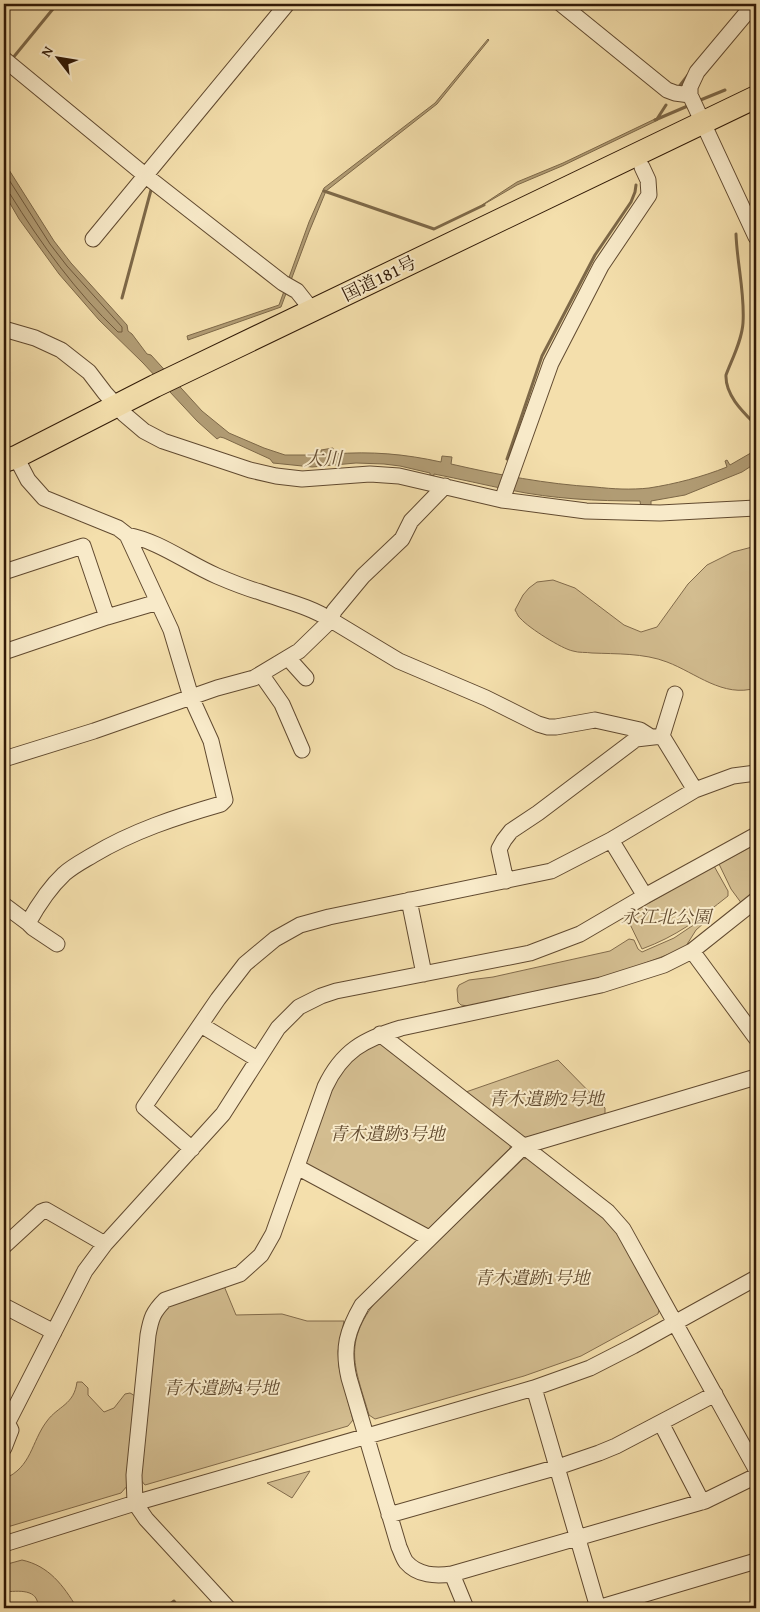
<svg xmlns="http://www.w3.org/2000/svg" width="760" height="1612" viewBox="0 0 760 1612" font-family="'Gentium Book Plus','Noto Serif JP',serif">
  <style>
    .green { fill: #d3bd90; stroke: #826b4b }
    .water { fill: #b19c74; stroke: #7d6848 }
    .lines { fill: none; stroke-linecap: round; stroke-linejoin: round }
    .shore { stroke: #705a3d; stroke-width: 1 }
    .stream { stroke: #7d6848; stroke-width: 3 }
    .minor-casing { stroke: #614a30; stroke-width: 17 }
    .highway-casing { stroke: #301906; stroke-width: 24 }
    .minor { stroke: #f8eac9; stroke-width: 15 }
    .highway { stroke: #f4dfac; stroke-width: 22 }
    .labels { text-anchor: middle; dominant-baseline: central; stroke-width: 4; stroke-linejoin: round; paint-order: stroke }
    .street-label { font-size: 18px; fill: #301906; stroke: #f8eac9 }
    .park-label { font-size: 18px; font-style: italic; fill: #614a2f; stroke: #f8eac9 }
    .water-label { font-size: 19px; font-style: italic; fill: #644d32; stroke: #f8eac9 }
  </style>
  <rect width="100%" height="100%" fill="#f4dfac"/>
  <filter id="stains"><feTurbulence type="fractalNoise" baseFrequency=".004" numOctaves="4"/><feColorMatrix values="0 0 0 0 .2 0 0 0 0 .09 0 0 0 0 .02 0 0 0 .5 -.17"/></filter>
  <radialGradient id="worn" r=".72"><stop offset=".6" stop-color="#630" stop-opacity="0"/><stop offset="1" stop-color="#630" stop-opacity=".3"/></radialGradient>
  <path class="green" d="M 756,546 L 756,688 C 723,698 696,673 667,662 C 644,653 616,654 592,653 C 586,652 579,653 573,651 C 562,649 529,628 521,619 C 518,617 517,613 515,610 L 523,595 L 529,588 L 537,582 L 553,580 L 575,588 L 624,625 L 641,632 L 657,627 L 688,584 L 707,565 L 733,552 Z
    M 756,844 L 756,893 L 742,904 L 731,889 L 719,864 Z
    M 714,866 L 728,891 L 728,896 C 699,919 677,936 642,949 L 626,916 Z
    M 704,918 L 706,920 L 705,922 L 696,930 L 686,946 L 672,953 L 624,971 L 583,983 L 468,1006 L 461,1005 L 458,1002 L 457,989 L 459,985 L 469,980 L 493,977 L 610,951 L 629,939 L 634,940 L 638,949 L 642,952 L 674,938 Z
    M 378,1039 L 511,1143 L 510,1148 L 428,1229 L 304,1163 L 339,1069 Z
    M 558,1060 L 605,1108 L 605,1114 L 524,1138 L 463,1093 Z
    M 530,1158 L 612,1224 L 660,1306 L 658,1314 L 581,1356 L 524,1376 L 375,1419 L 369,1415 C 355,1367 342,1344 377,1300 L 523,1159 Z
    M 224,1286 L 236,1315 L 282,1314 L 307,1321 L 344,1321 L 338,1351 L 339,1367 L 353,1420 L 348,1426 L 145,1485 L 140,1479 L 153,1336 L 160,1316 L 174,1302 Z
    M 77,1382 L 82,1382 L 88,1388 L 88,1395 L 104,1412 L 114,1408 L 125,1394 L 130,1393 L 137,1397 L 128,1485 L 121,1493 L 4,1528 L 4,1479 C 32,1467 31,1442 47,1421 C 58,1406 74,1405 77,1382 Z
    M 310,1471 L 292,1498 L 267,1483 Z
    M 22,1560 C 49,1566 63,1585 77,1608 L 38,1608 C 39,1588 18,1591 4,1592 L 4,1565 Z"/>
  <path class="water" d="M 488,39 L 489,40 L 437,104 L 326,191 L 309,232 L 281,307 L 188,340 L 187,336 L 279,305 L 309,222 L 324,188 L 435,103 Z
    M 657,118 L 658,120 L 562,166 L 517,185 L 481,206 L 482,205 L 517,182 L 563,163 Z
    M 4,162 L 54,241 L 71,263 L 127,325 L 128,331 L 132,334 L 147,354 L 151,355 L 202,411 L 229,433 L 264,448 L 285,455 L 321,455 L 321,450 L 333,448 L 334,454 C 371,451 405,454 441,462 L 442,456 L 452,457 L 451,464 C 499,475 546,484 595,487 C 613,489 631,490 649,488 C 675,484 702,477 727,467 L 725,461 L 727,460 L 730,465 L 756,450 L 756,463 L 742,472 L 685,495 L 651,501 L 651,509 L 641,508 L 640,501 C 597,501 553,499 510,490 C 485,485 460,479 434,474 L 433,481 L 430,480 L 430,473 L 400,466 L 384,464 L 356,463 L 312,467 L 273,463 L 270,459 L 224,438 L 220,437 L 217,439 L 197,421 L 143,363 L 99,320 L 59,274 L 19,219 L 4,193 Z"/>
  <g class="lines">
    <path class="shore" d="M 4,172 L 50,244 L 67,266 L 122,327 L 122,332 L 118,332 C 76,292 41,244 10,194 L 4,192"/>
    <path class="stream" d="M 12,59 L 57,4
      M 678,88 L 688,75
      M 698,101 L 725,90
      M 657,119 L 666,105
      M 655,120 L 690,105
      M 324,191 L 434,229 L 484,205
      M 736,234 C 737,264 745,293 743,323 C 742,340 732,359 726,375 C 725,395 743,412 756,425
      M 122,298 L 151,190
      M 507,459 L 542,356 L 595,255 L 631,202 L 635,192 L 636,185
      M 165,1608 L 174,1601 L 179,1608"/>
    <defs>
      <path id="minor" d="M 561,4 L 667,90 L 675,93 L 690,95
        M 754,4 L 697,72 L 690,87 L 690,95 L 756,237
        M 4,59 L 146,176 L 283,283 L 297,291 L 312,310
        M 93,239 L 287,4
        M 4,329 L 35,338 L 61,350 L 89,372 L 105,393 L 124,414 L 144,431 L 163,441 L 250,470 L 276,476 L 302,479 L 370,474 L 399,476 L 502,500 L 586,511 L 660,513 L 756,508
        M 445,486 L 411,521 L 402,539 L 363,576 L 334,611 L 331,620 L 399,661 L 486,698 L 538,724 L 548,727 L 556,727 L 595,720 L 640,730 L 651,737
        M 502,500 L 551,363 L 601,266 L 649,195 L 648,180 L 642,167
        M 4,572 L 83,546 L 107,617
        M 4,652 L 107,617 L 158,602
        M 288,658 L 306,678
        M 261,674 L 282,704 L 302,750
        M 662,736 L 675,694
        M 4,759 L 94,731 L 217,688 L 254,678 L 299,651 L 331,620 C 309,606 285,601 260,592 C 246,588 231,582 217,576 C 187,563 159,541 127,535
        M 611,840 L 645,896
        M 506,881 L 499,849 L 504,840 L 511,831 L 538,813 L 636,739 L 662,736 L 695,790
        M 409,900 L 424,974
        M 4,905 L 28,923 C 38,905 49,888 64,874 C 73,866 83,861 93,855 C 133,831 176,817 221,804 L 225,800 L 211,741 L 191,697 L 171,630 L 127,535 L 118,528 L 44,498 L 28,480 L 16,457
        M 28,923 L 33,928 L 57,944
        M 692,951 L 756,1038
        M 201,1025 L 257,1059
        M 380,1034 L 608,1212 L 623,1229 L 756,1469
        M 756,1077 L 524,1146 L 362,1305 C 347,1331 342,1348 349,1378 L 399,1547 C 401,1551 403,1558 406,1562 C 418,1576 436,1576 452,1574 L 705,1501 L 756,1476
        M 192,1149 L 144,1107 L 218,999 L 245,964 L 275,939 L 300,925 L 329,917 L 551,871 L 611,840 L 695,790 L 733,776 L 756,773
        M 297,1167 L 429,1238
        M 4,1246 L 41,1212 L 46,1210 L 105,1244
        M 4,1306 L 54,1332
        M 534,1388 L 598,1608
        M 661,1423 L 702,1502
        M 4,1425 L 10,1418 L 85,1271 L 105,1244 L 223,1114 L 278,1028 L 299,1007 L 321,996 L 336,991 L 530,953 L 580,934 L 645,896 L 756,835
        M 4,1448 L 11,1430 L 7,1422
        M 389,1515 L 558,1467 L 599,1453 L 616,1446 L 715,1394
        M 4,1544 L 135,1503 L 534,1388 L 590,1368 L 633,1346 L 756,1278
        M 452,1574 L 466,1608
        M 228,1608 L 146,1519 L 135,1503 L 134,1475 L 148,1335 C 151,1318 153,1312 165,1300 L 240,1274 L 261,1255 L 273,1234 L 325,1087 C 342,1051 364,1039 401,1028 L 601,985 L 664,965 L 692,951 L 756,900
        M 598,1608 L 756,1561"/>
      <path id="highway" d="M 4,461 L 16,457 L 155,386 L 756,97"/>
    </defs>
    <use href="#minor" class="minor-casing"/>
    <use href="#highway" class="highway-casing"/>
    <use href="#minor" class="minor"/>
    <use href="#highway" class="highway"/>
  </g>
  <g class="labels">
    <g class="street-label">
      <text transform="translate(379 278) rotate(-26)">国道181号</text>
    </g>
    <g class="park-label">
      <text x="666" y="916">永江北公園</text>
      <text x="546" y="1098">青木遺跡2号地</text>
      <text x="387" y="1133">青木遺跡3号地</text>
      <text x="532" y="1277">青木遺跡1号地</text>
      <text x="221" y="1387">青木遺跡4号地</text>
    </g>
    <g class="water-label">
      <text x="323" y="458">大川</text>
    </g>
  </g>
  <rect width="760" height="1612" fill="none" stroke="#f4dfac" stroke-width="20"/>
  <rect x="5" y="5" width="750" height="1602" fill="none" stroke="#301906" stroke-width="2.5"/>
  <rect x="10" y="10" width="740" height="1592" fill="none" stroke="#301906"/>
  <g transform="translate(58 58) rotate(301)" stroke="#f8eac9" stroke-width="4" paint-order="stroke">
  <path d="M0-4L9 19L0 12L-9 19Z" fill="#301906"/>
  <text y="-8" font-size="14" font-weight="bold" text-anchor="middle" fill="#301906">N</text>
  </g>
  <rect width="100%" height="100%" filter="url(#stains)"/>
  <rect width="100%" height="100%" fill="url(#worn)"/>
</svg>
